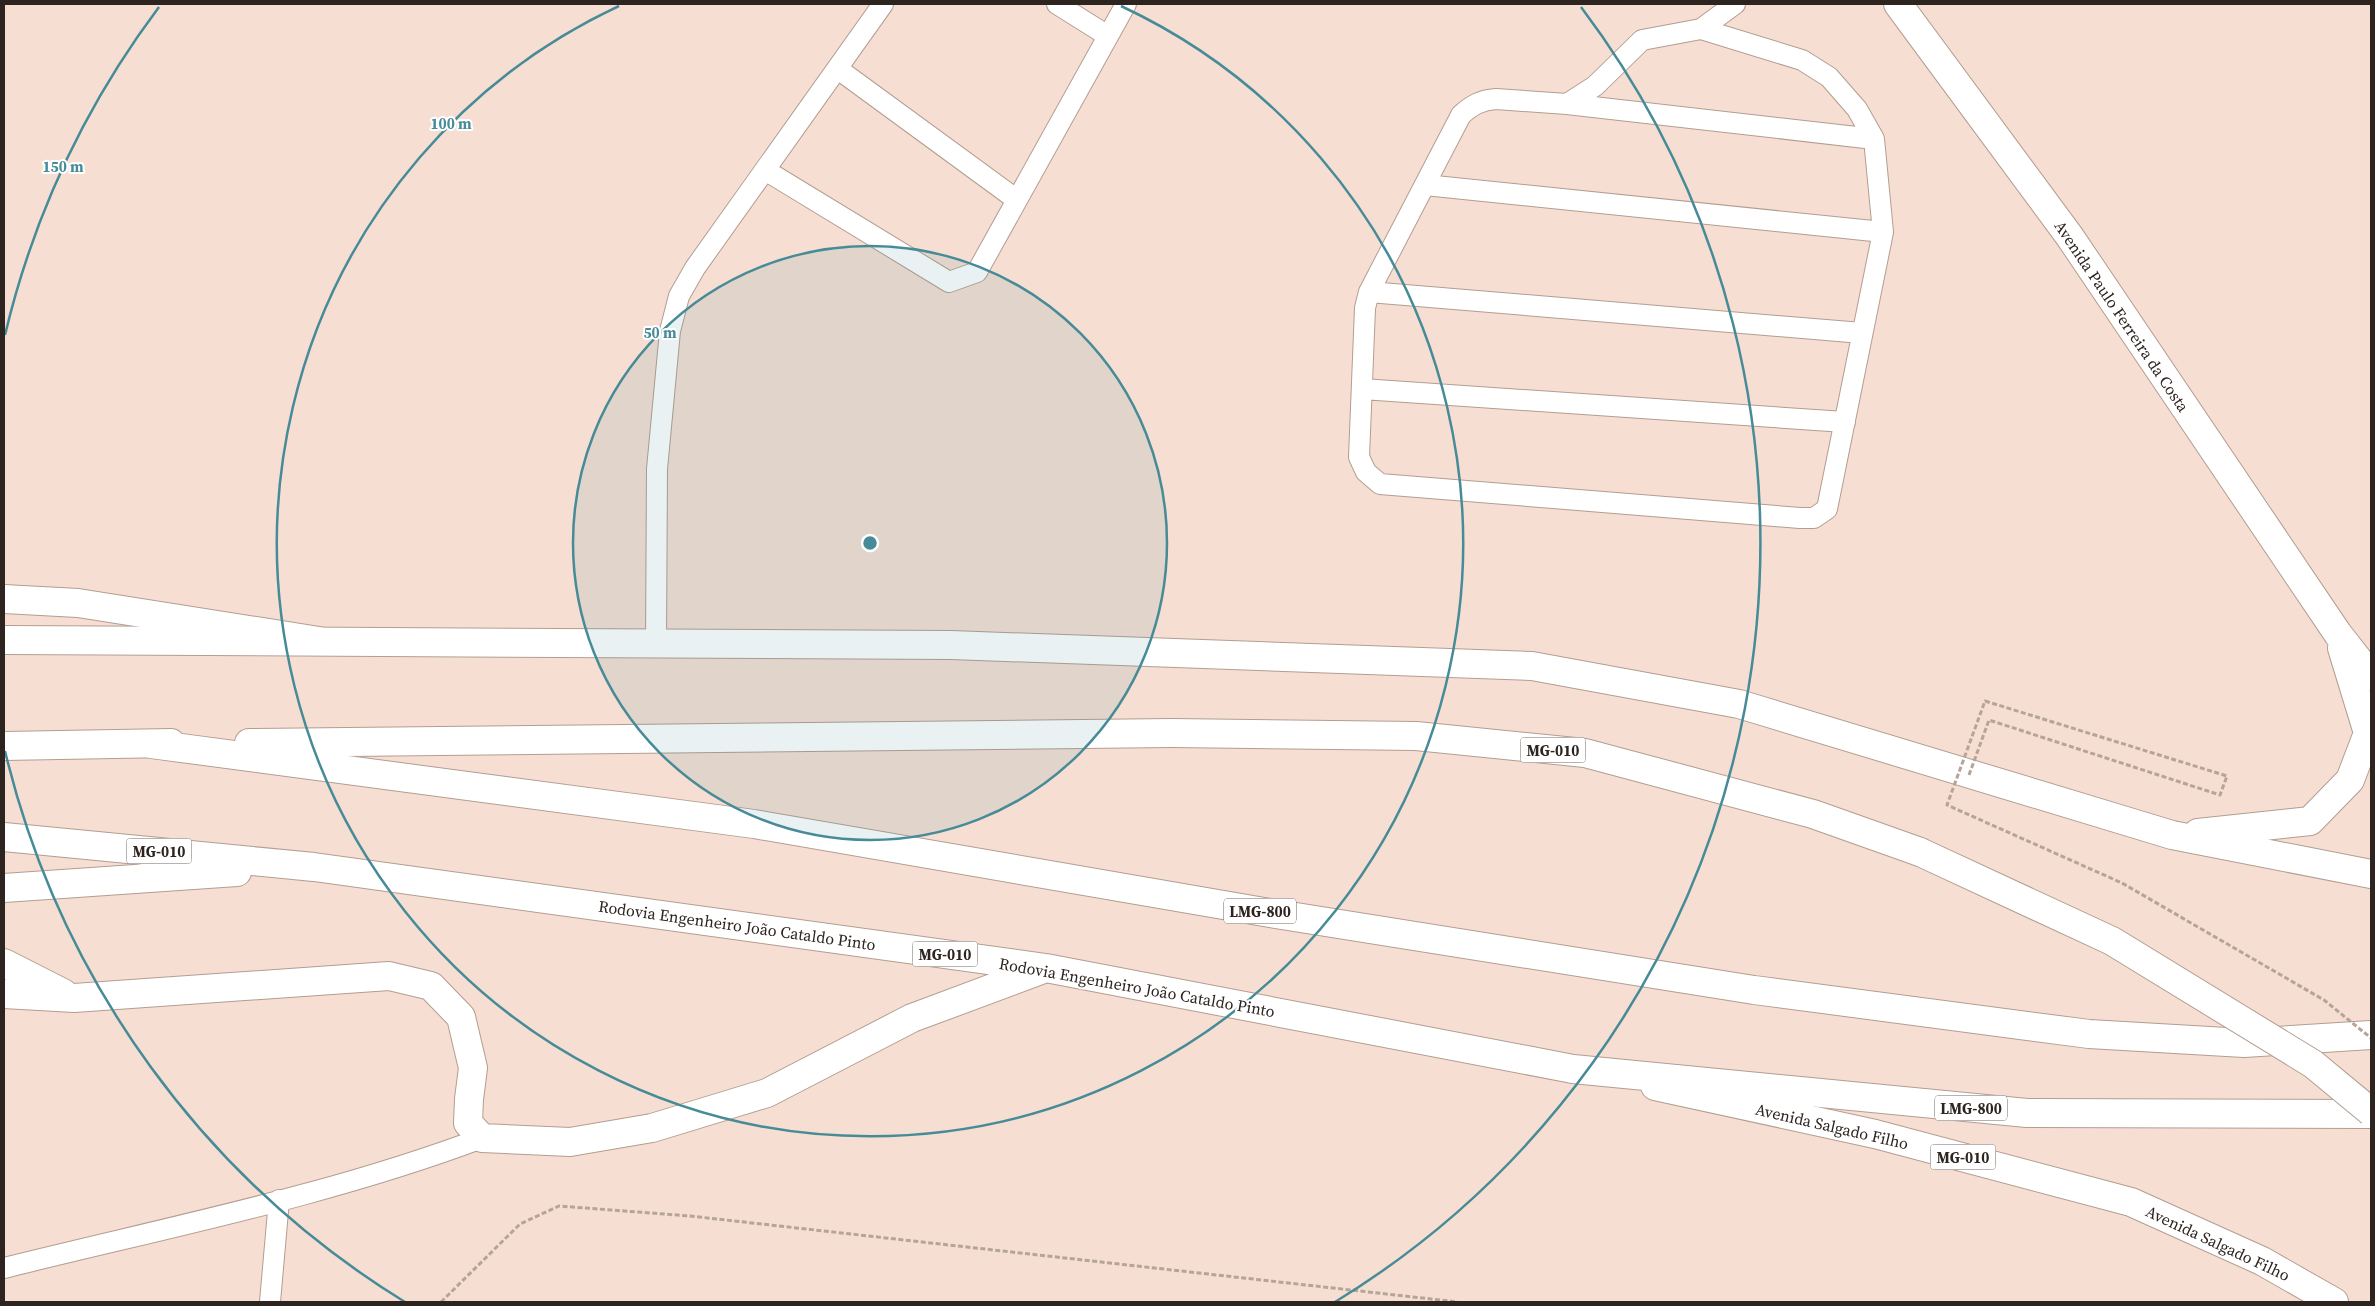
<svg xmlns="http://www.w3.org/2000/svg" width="2375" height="1306" viewBox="0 0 2375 1306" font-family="'Source Serif 4',serif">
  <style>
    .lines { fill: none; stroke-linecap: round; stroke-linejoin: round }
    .service-casing { stroke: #b39d91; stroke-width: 22 }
    .secondary-casing { stroke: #b39d91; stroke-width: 30 }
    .primary-casing { stroke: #b39d91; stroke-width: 30 }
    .motorway-casing { stroke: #b39d91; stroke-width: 30 }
    .path { stroke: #b6a499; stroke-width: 3; stroke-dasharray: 5 2.5; stroke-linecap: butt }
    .service { stroke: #fff; stroke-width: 20 }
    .secondary { stroke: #fff; stroke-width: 28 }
    .primary { stroke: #fff; stroke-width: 28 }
    .motorway { stroke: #fff; stroke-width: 28 }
    .primary-bridge-casing { stroke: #b39d91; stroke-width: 30; stroke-linecap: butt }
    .path-bridge { stroke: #b6a499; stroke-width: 3; stroke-dasharray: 5 2.5; stroke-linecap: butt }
    .primary-bridge { stroke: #fff; stroke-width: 28 }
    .ring { fill: none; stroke: #468b97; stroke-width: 2.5 }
    .labels { text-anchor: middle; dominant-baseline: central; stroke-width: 4; stroke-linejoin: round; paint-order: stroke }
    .shield { fill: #fff; stroke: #6c6663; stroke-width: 1 }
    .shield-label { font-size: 15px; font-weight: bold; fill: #2d2420 }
    .street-label { font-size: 16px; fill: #2d2420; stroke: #fff }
    .centre { fill: #468b97; stroke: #fff; stroke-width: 2.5 }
    .ring-label { font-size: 15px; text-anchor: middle; font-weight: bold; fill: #468b97; stroke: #fff; stroke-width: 4; stroke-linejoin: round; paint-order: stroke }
  </style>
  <rect width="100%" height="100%" fill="#f6dfd2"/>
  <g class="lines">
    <defs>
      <path id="service" d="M 1057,4 L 1108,36
        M 1701,29 L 1802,60 L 1829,77 L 1857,109 L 1874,139 L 1883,232 L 1827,509 L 1814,518 L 1800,518 L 1380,484 L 1366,472 L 1359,457 L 1365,308 L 1369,292 L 1461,115 C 1472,105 1481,100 1496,99 L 1567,104 L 1595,86 L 1642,40 L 1701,29 L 1735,4
        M 838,69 L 1017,200
        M 1567,104 L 1874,139
        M 765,170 L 949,282 L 977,272 L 1126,4
        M 1425,185 L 1883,232
        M 1369,292 L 1862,333
        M 1362,389 L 1845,422
        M 656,644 L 657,469 L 670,331 L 679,296 L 695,268 L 883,4
        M 4,1268 C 164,1228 328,1196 482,1138
        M 270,1302 L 279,1200"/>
      <path id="secondary" d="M 1898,4 L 2070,237 L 2338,634 L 2371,676
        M 4,640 L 951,645 L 1532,666 L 1739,704 L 2172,835 L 2371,874
        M 2198,833 L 2310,821 L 2350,780 L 2368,733 L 2342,648"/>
      <path id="primary" d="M 1172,733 L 1416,736 L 1585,753 L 1813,814 L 1920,852
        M 1655,1086 L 1875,1134 L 2131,1202 L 2262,1261 L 2334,1302"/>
      <path id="motorway" d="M 4,599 L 78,603 L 319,641
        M 249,743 L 1172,733
        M 151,744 L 754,824 L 1264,912 L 1754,990 L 2089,1034 L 2244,1043 L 2371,1035
        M 4,746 L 171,743
        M 4,837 L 314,867 L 1046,968 L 1573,1069 L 2027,1113 L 2371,1114
        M 4,888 L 237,872
        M 4,963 L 63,993
        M 4,994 L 74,998 L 389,976 L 431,986 L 461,1017 L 473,1068 L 469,1099 L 468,1123 L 482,1138 L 570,1142 L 652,1128 L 767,1093 L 912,1018 L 1041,970"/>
    </defs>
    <use href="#service" class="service-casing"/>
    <use href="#secondary" class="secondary-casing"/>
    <use href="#primary" class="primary-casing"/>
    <use href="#motorway" class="motorway-casing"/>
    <path class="path" d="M 441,1302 L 520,1224 L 559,1206 L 690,1216 L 1458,1302"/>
    <use href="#service" class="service"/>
    <use href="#secondary" class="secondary"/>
    <use href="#primary" class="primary"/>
    <use href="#motorway" class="motorway"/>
    <defs>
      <path id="primary-bridge" d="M 1920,852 L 2112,941 L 2313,1064 L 2371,1112"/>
    </defs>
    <use href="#primary-bridge" class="primary-bridge-casing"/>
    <path class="path-bridge" d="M 1969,775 L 1989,720 L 2220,795 L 2227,776 L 1985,701 L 1947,805 L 2122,883 L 2324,1000 L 2371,1038"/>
    <use href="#primary-bridge" class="primary-bridge"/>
  </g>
  <circle cx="870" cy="543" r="297" fill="#468b97" fill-opacity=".12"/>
  <g class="ring">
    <circle cx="870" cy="543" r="297"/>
    <path d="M1121 6A593 593 0 1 1 619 6"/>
    <path d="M405 1302A890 890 0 0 1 5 751M5 335A890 890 0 0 1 159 7M1581 7A890 890 0 0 1 1335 1302"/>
  </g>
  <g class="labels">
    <g class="shield">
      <rect x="1520.5" y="737.5" width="65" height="25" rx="4"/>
      <rect x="126.5" y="838.5" width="65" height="25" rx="4"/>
      <rect x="1224" y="898.5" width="72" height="25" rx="4"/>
      <rect x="912.5" y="941.5" width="65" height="25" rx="4"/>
      <rect x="1935" y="1095.5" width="72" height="25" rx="4"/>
      <rect x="1930.5" y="1144.5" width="65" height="25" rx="4"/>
    </g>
    <g class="shield-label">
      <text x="1553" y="750">MG-010</text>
      <text x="159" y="851">MG-010</text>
      <text x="1260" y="911">LMG-800</text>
      <text x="945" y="954">MG-010</text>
      <text x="1971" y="1108">LMG-800</text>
      <text x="1963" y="1157">MG-010</text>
    </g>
    <g class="street-label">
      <text transform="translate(2122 316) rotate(56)">Avenida Paulo Ferreira da Costa</text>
      <text transform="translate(737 925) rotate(8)">Rodovia Engenheiro João Cataldo Pinto</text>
      <text transform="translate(1137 987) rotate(10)">Rodovia Engenheiro João Cataldo Pinto</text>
      <text transform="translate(1832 1126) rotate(13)">Avenida Salgado Filho</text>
      <text transform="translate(2218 1243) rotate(25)">Avenida Salgado Filho</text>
    </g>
  </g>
  <circle cx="870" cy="543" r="8" class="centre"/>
  <g class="ring-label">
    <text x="451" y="129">100 m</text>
    <text x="63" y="172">150 m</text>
    <text x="660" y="338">50 m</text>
  </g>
  <rect width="2375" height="1306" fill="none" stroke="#2d2420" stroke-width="10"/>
</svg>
